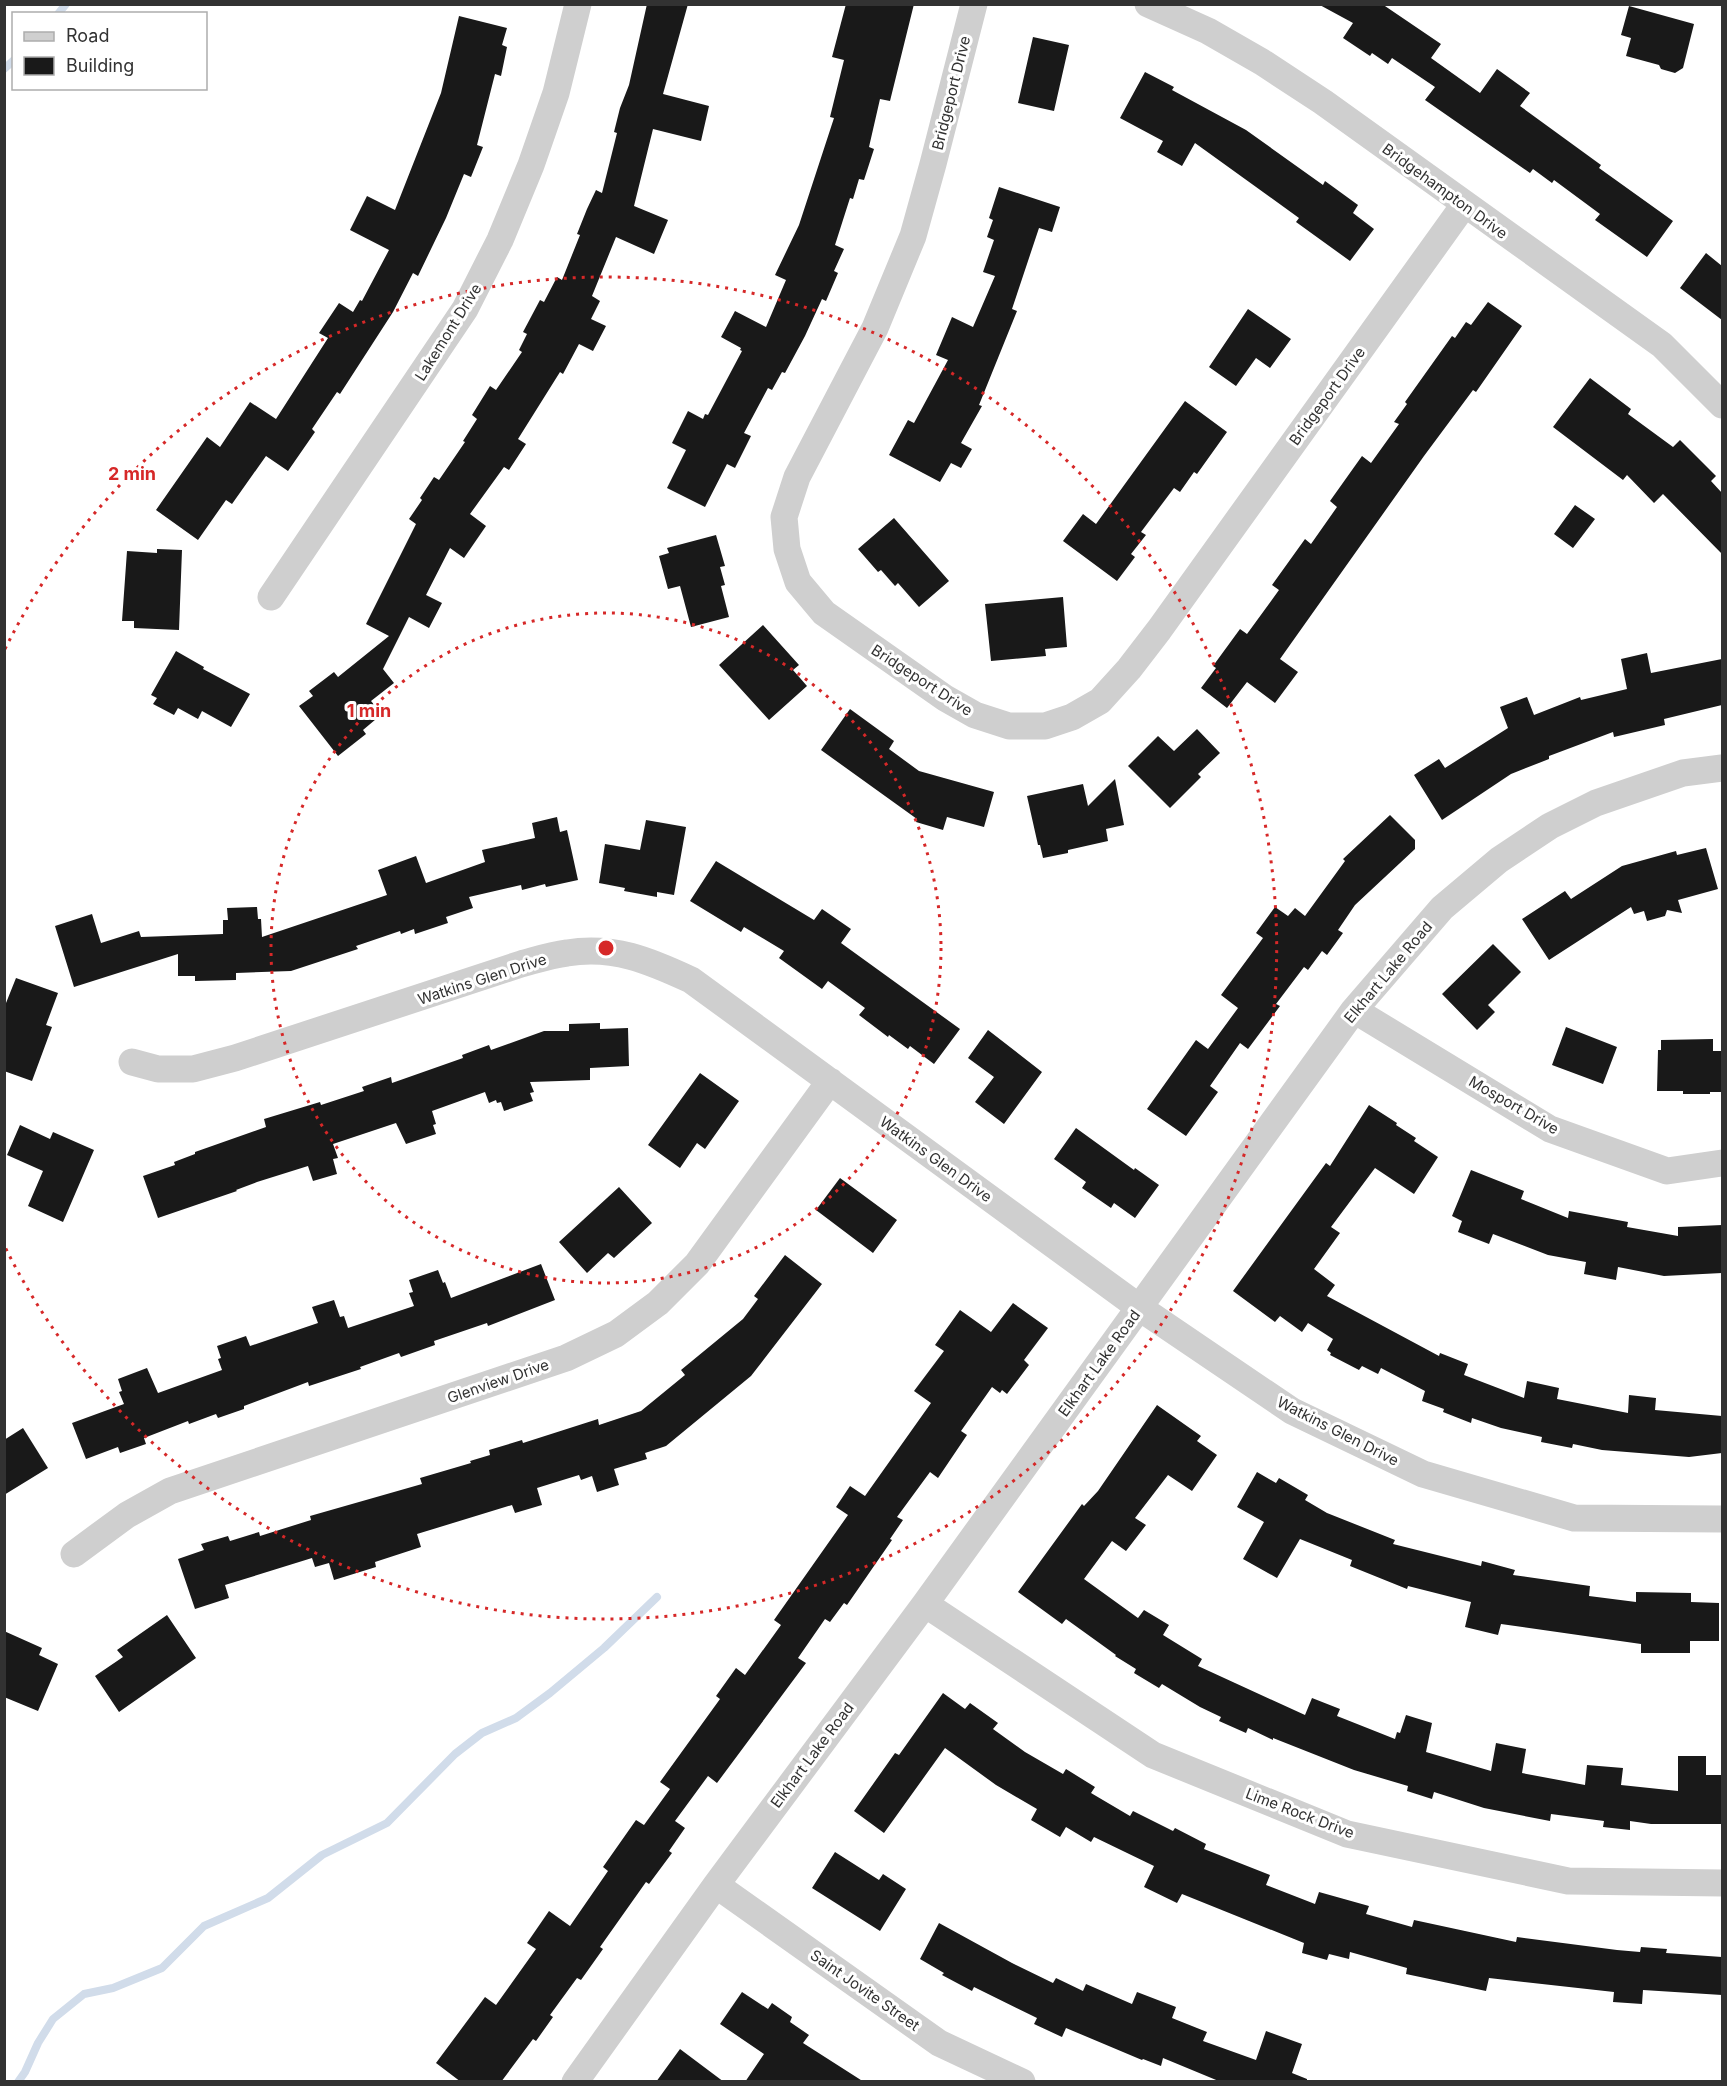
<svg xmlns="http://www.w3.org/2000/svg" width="1727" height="2086" viewBox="0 0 1727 2086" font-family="Inter,sans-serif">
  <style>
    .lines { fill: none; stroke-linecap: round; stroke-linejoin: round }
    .stream { stroke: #d1dcea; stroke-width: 8 }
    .building { fill: #191919 }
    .street { stroke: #cfcfcf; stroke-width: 27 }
    .ring { fill: none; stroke: #d62828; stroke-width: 3; stroke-dasharray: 3 6 }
    .labels { text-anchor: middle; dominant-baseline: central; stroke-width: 6; stroke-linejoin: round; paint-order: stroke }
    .street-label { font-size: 15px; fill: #323232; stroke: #fff }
    .centre { fill: #d62828; stroke: #fff; stroke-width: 3 }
    .ring-label { font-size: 18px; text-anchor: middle; font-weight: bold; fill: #d62828; stroke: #fff; stroke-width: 6; stroke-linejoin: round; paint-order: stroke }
  </style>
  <rect width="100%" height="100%" fill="#fff"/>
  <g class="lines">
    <path class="stream" d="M 58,14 L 66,4
      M 4,69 L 14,60
      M 18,2082 L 25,2072 L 38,2043 L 53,2019 L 84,1994 L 113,1988 L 162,1968 L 204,1926 L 268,1898 L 322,1855 L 387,1823 L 455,1754 L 482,1733 L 516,1718 L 550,1693 L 604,1648 L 657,1597"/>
  </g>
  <path class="building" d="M 647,4 L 688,4 L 663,94 L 709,106 L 701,141 L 653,129 L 634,206 L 668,220 L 654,254 L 616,237 L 592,296 L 600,301 L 591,319 L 606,326 L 593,351 L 579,344 L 563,374 L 560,372 L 518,439 L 526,444 L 509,470 L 504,467 L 470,514 L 486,526 L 464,558 L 450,548 L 426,595 L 442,603 L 429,628 L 409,617 L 383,669 L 394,683 L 371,701 L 382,714 L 363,730 L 366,734 L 338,756 L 299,706 L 313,696 L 309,691 L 334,672 L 338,677 L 389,636 L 366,624 L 416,524 L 409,519 L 422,500 L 420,498 L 434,477 L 439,480 L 465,442 L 463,441 L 477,419 L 472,415 L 490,386 L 496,390 L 522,352 L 519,350 L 527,334 L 523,332 L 540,300 L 544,302 L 557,277 L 562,280 L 580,235 L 577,234 L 587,209 L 596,190 L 602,193 L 617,133 L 614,132 L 620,108 L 629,85 Z
    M 846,4 L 914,4 L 890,101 L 880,99 L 869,147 L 874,149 L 864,180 L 859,179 L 853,199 L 850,198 L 835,245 L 844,249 L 834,271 L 838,273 L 826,301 L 822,299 L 805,336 L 785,373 L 782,372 L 772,390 L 768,388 L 744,433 L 751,436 L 735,468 L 727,464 L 705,507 L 667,488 L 686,450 L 672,443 L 688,411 L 703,419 L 705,414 L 708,415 L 742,351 L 740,350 L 741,348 L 721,337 L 735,311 L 766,327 L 786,280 L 775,275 L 799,225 L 834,118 L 830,117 L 844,60 L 832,57 Z
    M 1318,4 L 1382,4 L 1441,44 L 1431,58 L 1480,93 L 1497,69 L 1530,93 L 1520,106 L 1601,165 L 1599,168 L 1673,221 L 1647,257 L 1595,220 L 1600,214 L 1554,180 L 1552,183 L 1533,169 L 1530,173 L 1425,100 L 1435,87 L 1392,58 L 1388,64 L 1372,53 L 1370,56 L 1343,38 L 1353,23 Z
    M 1629,6 L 1694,24 L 1683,68 L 1675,73 L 1661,69 L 1659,65 L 1626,56 L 1631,38 L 1621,35 Z
    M 459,16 L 507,28 L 502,45 L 507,47 L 501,76 L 495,74 L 477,145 L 483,147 L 471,177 L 464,174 L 446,218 L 418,276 L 413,273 L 393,312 L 340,394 L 337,392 L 312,429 L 315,432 L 288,471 L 266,456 L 232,504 L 226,500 L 198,540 L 156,510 L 207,437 L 220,447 L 250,402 L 276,419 L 328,338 L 319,333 L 339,303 L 353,312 L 360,300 L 362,301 L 389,250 L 350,230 L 367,196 L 395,210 L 441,93 Z
    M 1033,37 L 1069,45 L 1054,111 L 1018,103 Z
    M 1145,72 L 1174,87 L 1172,90 L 1246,130 L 1323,185 L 1325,181 L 1358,205 L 1353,213 L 1374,229 L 1350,261 L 1296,222 L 1299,218 L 1195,143 L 1182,166 L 1157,152 L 1163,141 L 1120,118 Z
    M 999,187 L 1060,207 L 1052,232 L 1039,228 L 1012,309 L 1017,311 L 979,405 L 982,406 L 961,443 L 972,449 L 961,468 L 951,463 L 940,482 L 889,455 L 908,420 L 914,423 L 948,360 L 936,355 L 952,317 L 973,327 L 995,276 L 983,272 L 994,240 L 987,237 L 993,220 L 989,218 Z
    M 1706,253 L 1722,266 L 1722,320 L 1680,288 Z
    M 1488,302 L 1522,326 L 1476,392 L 1473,390 L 1424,456 L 1280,659 L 1298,672 L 1275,703 L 1247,682 L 1227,708 L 1201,688 L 1216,668 L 1213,666 L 1240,629 L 1247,634 L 1279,590 L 1272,585 L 1305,539 L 1311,544 L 1337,507 L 1330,501 L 1362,456 L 1371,463 L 1399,424 L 1394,422 L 1407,404 L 1405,402 L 1452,336 L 1455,338 L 1466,322 L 1471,325 Z
    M 1248,309 L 1291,339 L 1270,368 L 1256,358 L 1236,386 L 1209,367 Z
    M 1590,378 L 1631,409 L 1628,414 L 1673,447 L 1680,440 L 1716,476 L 1711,481 L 1722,493 L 1722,554 L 1663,494 L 1654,503 L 1627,475 L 1623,480 L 1553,427 Z
    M 1185,401 L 1227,432 L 1197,474 L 1194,472 L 1180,492 L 1174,488 L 1141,532 L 1146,535 L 1131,554 L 1135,557 L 1117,581 L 1063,541 L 1083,514 L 1096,524 Z
    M 1575,505 L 1595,519 L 1573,548 L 1554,534 Z
    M 894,518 L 949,581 L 919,607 L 898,583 L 895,586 L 881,570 L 878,572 L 858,549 Z
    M 716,535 L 725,566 L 720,567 L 725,585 L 721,586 L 729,617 L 691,627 L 680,586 L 668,589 L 659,556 L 669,553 L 667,548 Z
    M 157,549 L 182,550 L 179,630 L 134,628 L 134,621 L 122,621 L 127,551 L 157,553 Z
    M 1063,597 L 1067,647 L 1045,649 L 1046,656 L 991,661 L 985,604 Z
    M 763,625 L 799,665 L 793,670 L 807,686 L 769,720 L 719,665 Z
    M 176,651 L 204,667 L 203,669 L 250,694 L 231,727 L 202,711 L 198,719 L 178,708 L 174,715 L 153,704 L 157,698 L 151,695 Z
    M 1647,653 L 1651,673 L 1722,659 L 1722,705 L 1664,719 L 1665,725 L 1614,737 L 1613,732 L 1549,756 L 1549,759 L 1511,774 L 1442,820 L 1414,775 L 1439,759 L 1445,768 L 1508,728 L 1500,707 L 1527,697 L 1534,715 L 1580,697 L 1581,700 L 1627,689 L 1621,659 Z
    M 850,709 L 894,741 L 889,749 L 919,771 L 994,792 L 984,827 L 947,817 L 943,830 L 916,822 L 917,819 L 821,750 Z
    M 1197,729 L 1220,753 L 1198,774 L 1201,777 L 1170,808 L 1128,766 L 1158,736 L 1174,751 Z
    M 1115,779 L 1124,825 L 1106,829 L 1108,841 L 1068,850 L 1068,853 L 1043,858 L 1040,845 L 1038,845 L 1027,796 L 1083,784 L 1088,806 Z
    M 1390,815 L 1415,840 L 1415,849 L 1355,905 L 1338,930 L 1343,933 L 1327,955 L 1322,951 L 1308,970 L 1304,967 L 1276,1004 L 1280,1006 L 1248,1049 L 1240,1043 L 1210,1086 L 1218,1092 L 1186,1136 L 1147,1109 L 1196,1040 L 1208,1049 L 1238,1008 L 1221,995 L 1263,938 L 1256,933 L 1275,907 L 1288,916 L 1295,908 L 1305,916 L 1345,861 L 1343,859 Z
    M 557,817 L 560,832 L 567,830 L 578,880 L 546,887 L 545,884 L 522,890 L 521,885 L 469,897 L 473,908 L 446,917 L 448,923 L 415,934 L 414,929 L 401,934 L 400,931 L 356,946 L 358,949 L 291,971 L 236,973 L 236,980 L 195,981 L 195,976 L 178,976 L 178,954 L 74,987 L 55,926 L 92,914 L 101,943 L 139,931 L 141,937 L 223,934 L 223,920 L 228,920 L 227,908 L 257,907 L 258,919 L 261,919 L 262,937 L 387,895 L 378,870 L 416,856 L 426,883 L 485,862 L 482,850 L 535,838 L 532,823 Z
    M 646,820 L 686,827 L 674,895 L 657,892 L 657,897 L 624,891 L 625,888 L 599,883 L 605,844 L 640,850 Z
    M 1706,848 L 1718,889 L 1678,900 L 1682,913 L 1667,910 L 1665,916 L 1647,921 L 1644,911 L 1634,914 L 1631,907 L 1549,960 L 1522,919 L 1565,891 L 1571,899 L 1622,866 L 1676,851 L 1677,855 Z
    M 716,861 L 814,920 L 822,909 L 851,929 L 841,943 L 960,1029 L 934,1064 L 910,1046 L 908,1049 L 889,1035 L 888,1037 L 859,1015 L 865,1008 L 828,981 L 822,989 L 779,958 L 784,951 L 744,927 L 741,932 L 690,901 Z
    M 1493,944 L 1521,972 L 1488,1005 L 1495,1012 L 1477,1030 L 1442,994 Z
    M 16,978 L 58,993 L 46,1025 L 52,1027 L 32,1081 L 4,1071 L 4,1008 Z
    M 600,1023 L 600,1029 L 628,1028 L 629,1066 L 590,1068 L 590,1080 L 530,1082 L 534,1092 L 530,1093 L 533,1101 L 504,1111 L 501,1102 L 497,1103 L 496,1100 L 489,1103 L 485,1092 L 432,1111 L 436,1124 L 433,1125 L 436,1134 L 406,1144 L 396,1123 L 333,1144 L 338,1158 L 333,1159 L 337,1174 L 313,1181 L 308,1166 L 257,1182 L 236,1190 L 237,1191 L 158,1218 L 143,1176 L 175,1165 L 174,1162 L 195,1154 L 195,1152 L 266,1127 L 264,1119 L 320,1102 L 321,1105 L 364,1091 L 362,1087 L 391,1077 L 392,1083 L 463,1058 L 462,1055 L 489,1045 L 491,1050 L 544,1031 L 569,1031 L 569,1024 Z
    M 1566,1027 L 1617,1047 L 1603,1084 L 1552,1065 Z
    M 988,1030 L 1042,1072 L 1004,1124 L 975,1102 L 994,1077 L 968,1058 Z
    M 1713,1039 L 1713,1051 L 1722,1051 L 1722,1092 L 1710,1092 L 1710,1094 L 1683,1094 L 1683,1091 L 1657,1091 L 1658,1050 L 1661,1050 L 1661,1040 Z
    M 700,1073 L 739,1101 L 705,1149 L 697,1143 L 680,1168 L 648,1145 Z
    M 1369,1105 L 1397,1123 L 1396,1125 L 1416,1138 L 1414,1141 L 1438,1157 L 1414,1194 L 1375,1168 L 1331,1227 L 1340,1233 L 1314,1269 L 1335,1285 L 1327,1296 L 1439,1356 L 1440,1353 L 1468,1364 L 1464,1375 L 1524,1398 L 1527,1381 L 1559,1388 L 1557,1399 L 1628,1413 L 1629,1395 L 1656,1398 L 1655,1410 L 1722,1416 L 1722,1453 L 1689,1457 L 1602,1450 L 1573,1444 L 1572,1448 L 1541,1442 L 1542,1437 L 1501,1428 L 1472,1418 L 1471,1423 L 1443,1412 L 1444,1409 L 1422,1401 L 1425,1391 L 1381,1368 L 1378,1374 L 1362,1366 L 1359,1370 L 1330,1355 L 1331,1353 L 1327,1350 L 1333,1339 L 1308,1323 L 1302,1332 L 1280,1316 L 1275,1322 L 1233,1291 L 1326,1163 L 1330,1166 Z
    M 20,1125 L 50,1139 L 53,1132 L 94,1150 L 63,1222 L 28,1206 L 43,1171 L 7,1155 Z
    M 1076,1128 L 1134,1170 L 1135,1168 L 1159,1185 L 1135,1218 L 1114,1203 L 1111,1208 L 1082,1188 L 1086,1182 L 1054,1159 Z
    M 1471,1170 L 1524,1191 L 1521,1199 L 1568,1218 L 1569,1211 L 1628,1222 L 1627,1227 L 1678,1236 L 1678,1227 L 1722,1225 L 1722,1273 L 1664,1276 L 1618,1267 L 1616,1280 L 1584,1274 L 1586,1262 L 1548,1255 L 1493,1234 L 1489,1244 L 1458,1232 L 1462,1221 L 1452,1216 Z
    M 840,1178 L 897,1220 L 873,1253 L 816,1210 Z
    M 619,1187 L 652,1223 L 614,1258 L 608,1253 L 587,1273 L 559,1242 Z
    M 785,1255 L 822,1284 L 751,1376 L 666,1446 L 645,1453 L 647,1459 L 614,1469 L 619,1485 L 597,1492 L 592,1476 L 581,1480 L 579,1475 L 537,1488 L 542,1505 L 515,1513 L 512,1505 L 417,1534 L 421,1547 L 375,1562 L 376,1567 L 334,1580 L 329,1563 L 315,1567 L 312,1558 L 225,1585 L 229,1598 L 195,1609 L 178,1559 L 204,1550 L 201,1544 L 228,1536 L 230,1541 L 259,1532 L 260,1536 L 311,1520 L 310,1516 L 422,1484 L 420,1478 L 471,1463 L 470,1461 L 490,1455 L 489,1450 L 522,1440 L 523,1443 L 598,1419 L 599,1425 L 641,1411 L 685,1375 L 681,1370 L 743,1319 L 758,1299 L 754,1296 Z
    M 541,1264 L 555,1300 L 488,1326 L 487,1323 L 434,1341 L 435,1345 L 401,1357 L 399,1353 L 360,1367 L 361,1369 L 309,1386 L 308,1382 L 244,1406 L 244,1409 L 218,1418 L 216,1414 L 189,1424 L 188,1421 L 144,1438 L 146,1444 L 120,1453 L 118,1447 L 86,1459 L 72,1423 L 124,1404 L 119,1392 L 122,1391 L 118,1379 L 147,1368 L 158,1393 L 222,1370 L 218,1359 L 221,1358 L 217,1346 L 246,1336 L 250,1346 L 318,1323 L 312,1307 L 334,1300 L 340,1317 L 344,1316 L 348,1328 L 414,1306 L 409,1293 L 413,1292 L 409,1280 L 438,1270 L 443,1283 L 445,1282 L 451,1298 Z
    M 1013,1303 L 1048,1328 L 1024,1360 L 1029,1365 L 1007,1394 L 1002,1390 L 1000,1393 L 992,1387 L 961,1431 L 967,1435 L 938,1478 L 930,1472 L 897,1517 L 903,1520 L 890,1539 L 892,1540 L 847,1605 L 844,1603 L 830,1622 L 825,1619 L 798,1658 L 806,1663 L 717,1783 L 708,1776 L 675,1821 L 685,1828 L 669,1851 L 672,1853 L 649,1884 L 646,1882 L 600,1947 L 603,1949 L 581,1980 L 577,1978 L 550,2015 L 553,2017 L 536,2041 L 533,2039 L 501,2082 L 461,2082 L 436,2063 L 485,1997 L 496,2005 L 536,1949 L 527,1943 L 549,1911 L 570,1926 L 608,1871 L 603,1867 L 636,1820 L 644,1825 L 670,1789 L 660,1782 L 720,1699 L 716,1696 L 736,1668 L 745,1675 L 781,1625 L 774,1620 L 848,1515 L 836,1507 L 850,1486 L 865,1496 L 931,1403 L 914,1391 L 944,1351 L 935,1345 L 960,1310 L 991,1332 Z
    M 1157,1405 L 1201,1436 L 1197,1441 L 1217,1455 L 1192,1491 L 1168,1475 L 1135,1518 L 1146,1525 L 1126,1551 L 1112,1541 L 1084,1579 L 1138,1618 L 1144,1610 L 1169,1625 L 1163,1635 L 1202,1659 L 1198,1666 L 1305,1715 L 1312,1698 L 1340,1709 L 1337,1716 L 1395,1739 L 1397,1732 L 1400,1733 L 1406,1715 L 1432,1723 L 1426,1752 L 1491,1771 L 1496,1743 L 1526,1749 L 1522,1773 L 1585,1785 L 1587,1765 L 1623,1768 L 1621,1785 L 1678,1791 L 1678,1756 L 1706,1756 L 1706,1775 L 1722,1775 L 1722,1824 L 1651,1824 L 1630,1821 L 1630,1830 L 1603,1827 L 1604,1821 L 1551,1814 L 1550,1821 L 1484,1808 L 1434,1792 L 1432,1799 L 1407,1791 L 1408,1786 L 1354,1770 L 1273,1738 L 1273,1740 L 1248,1728 L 1246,1733 L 1219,1721 L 1221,1717 L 1200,1707 L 1162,1684 L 1159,1688 L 1134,1673 L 1136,1669 L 1115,1656 L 1116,1655 L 1066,1619 L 1062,1624 L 1018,1592 L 1082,1504 L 1084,1506 L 1098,1491 Z
    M 23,1428 L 48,1468 L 4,1495 L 4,1440 Z
    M 1257,1472 L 1276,1483 L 1279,1478 L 1308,1495 L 1305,1500 L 1327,1513 L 1395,1540 L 1393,1544 L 1481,1566 L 1482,1561 L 1515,1570 L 1513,1575 L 1590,1586 L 1589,1596 L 1636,1602 L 1636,1592 L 1691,1593 L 1691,1602 L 1719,1603 L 1719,1641 L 1690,1641 L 1690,1653 L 1641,1653 L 1641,1644 L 1501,1624 L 1498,1635 L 1465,1627 L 1471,1602 L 1408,1586 L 1407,1589 L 1350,1566 L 1352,1560 L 1300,1539 L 1277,1578 L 1243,1559 L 1264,1522 L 1237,1507 Z
    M 167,1615 L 196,1658 L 119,1712 L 95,1676 L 123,1657 L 117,1650 Z
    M 4,1631 L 42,1648 L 39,1655 L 58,1664 L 38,1711 L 4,1697 Z
    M 943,1693 L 965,1709 L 970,1703 L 998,1723 L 993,1729 L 1025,1752 L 1063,1774 L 1066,1769 L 1095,1787 L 1091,1793 L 1130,1816 L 1133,1811 L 1173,1831 L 1175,1828 L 1206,1844 L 1204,1849 L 1270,1875 L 1266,1885 L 1315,1904 L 1319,1892 L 1369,1906 L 1366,1914 L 1412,1927 L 1414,1920 L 1516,1942 L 1517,1937 L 1617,1950 L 1640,1952 L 1641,1947 L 1667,1949 L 1666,1953 L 1722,1957 L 1722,1995 L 1643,1990 L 1642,2004 L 1613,2002 L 1614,1992 L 1489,1978 L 1486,1991 L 1406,1974 L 1407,1968 L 1350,1952 L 1349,1959 L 1329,1954 L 1327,1960 L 1302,1953 L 1304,1943 L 1182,1894 L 1177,1903 L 1144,1887 L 1154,1866 L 1094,1837 L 1091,1842 L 1066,1827 L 1060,1837 L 1031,1820 L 1037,1809 L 996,1785 L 945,1748 L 884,1833 L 854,1811 L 895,1753 L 899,1755 Z
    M 835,1852 L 879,1880 L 883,1874 L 906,1889 L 880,1931 L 812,1888 Z
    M 939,1923 L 1012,1963 L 1053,1983 L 1056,1978 L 1083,1991 L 1086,1984 L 1132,2004 L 1137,1992 L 1176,2007 L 1172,2018 L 1207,2032 L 1203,2041 L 1256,2060 L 1266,2031 L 1302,2044 L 1292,2073 L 1307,2079 L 1307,2082 L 1221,2082 L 1163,2058 L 1161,2066 L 1143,2059 L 1142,2060 L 1066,2028 L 1062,2037 L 1034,2024 L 1037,2018 L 974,1987 L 972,1991 L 942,1975 L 944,1973 L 920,1959 Z
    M 742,1992 L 768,2009 L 772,2003 L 792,2017 L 790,2022 L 809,2035 L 803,2043 L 864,2082 L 745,2082 L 764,2054 L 720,2024 Z
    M 680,2049 L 724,2082 L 656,2082 Z"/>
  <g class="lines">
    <path class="street" d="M 974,4 L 933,164 L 913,236 L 875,328 L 797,477 L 784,517 L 787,549 L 798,582 L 824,613 L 945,698 L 975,715 L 1009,726 L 1045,726 L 1072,717 L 1100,701 L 1129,669 L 1159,630 L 1464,205
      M 1148,4 L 1208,31 L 1262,62 L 1323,102 L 1662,345 L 1722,405
      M 271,597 L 465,309 L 500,240 L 531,165 L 556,93 L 578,4
      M 1354,1010 L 1550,1129 L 1667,1171 L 1722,1163
      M 132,1062 L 158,1069 L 193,1069 L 235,1058 L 521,964 C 536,960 551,955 567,953 C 613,945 650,961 691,980 L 1140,1308 L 1292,1411 L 1423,1474 L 1574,1518 L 1722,1519
      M 74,1554 L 127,1515 L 170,1491 L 566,1358 L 616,1334 L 658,1303 L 697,1264 L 830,1081
      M 925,1604 L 1153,1755 L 1347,1834 L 1568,1881 L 1722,1883
      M 716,1885 L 939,2043 L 1022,2082
      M 575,2082 L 716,1885 L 925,1604 L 1354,1010 L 1442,908 L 1499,860 L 1550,826 L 1596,803 L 1683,773 L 1722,768"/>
  </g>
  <g class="ring">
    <circle cx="606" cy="948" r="335"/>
    <path d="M5 649A671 671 0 1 1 5 1247"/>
  </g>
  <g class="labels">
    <g class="street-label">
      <text transform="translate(951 93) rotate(-76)">Bridgeport Drive</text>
      <text transform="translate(1445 191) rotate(36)">Bridgehampton Drive</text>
      <text transform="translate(448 332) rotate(-58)">Lakemont Drive</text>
      <text transform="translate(1327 396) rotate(-54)">Bridgeport Drive</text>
      <text transform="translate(922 680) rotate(33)">Bridgeport Drive</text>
      <text transform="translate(1388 972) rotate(-50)">Elkhart Lake Road</text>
      <text transform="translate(482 979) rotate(-18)">Watkins Glen Drive</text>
      <text transform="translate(1514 1105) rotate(30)">Mosport Drive</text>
      <text transform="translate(936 1159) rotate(36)">Watkins Glen Drive</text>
      <text transform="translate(1099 1363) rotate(-54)">Elkhart Lake Road</text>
      <text transform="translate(498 1381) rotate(-19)">Glenview Drive</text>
      <text transform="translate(1338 1431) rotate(27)">Watkins Glen Drive</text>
      <text transform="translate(812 1755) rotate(-53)">Elkhart Lake Road</text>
      <text transform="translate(1300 1813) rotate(21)">Lime Rock Drive</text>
      <text transform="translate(865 1990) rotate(35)">Saint Jovite Street</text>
    </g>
  </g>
  <circle cx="606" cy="948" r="9" class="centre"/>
  <g class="ring-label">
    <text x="132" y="480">2 min</text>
    <text x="369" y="717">1 min</text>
  </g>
  <rect width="1727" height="2086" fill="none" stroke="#323232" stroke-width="12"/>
  <rect x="12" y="12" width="195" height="78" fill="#ffffff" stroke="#adadad" stroke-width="1.5"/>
  <rect x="24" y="32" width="30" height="9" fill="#cfcfcf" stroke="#adadad" stroke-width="1.5"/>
  <text x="66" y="42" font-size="18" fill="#323232">Road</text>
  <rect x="24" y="57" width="30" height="18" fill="#191919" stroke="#adadad" stroke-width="1.5"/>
  <text x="66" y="72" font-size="18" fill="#323232">Building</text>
</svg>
